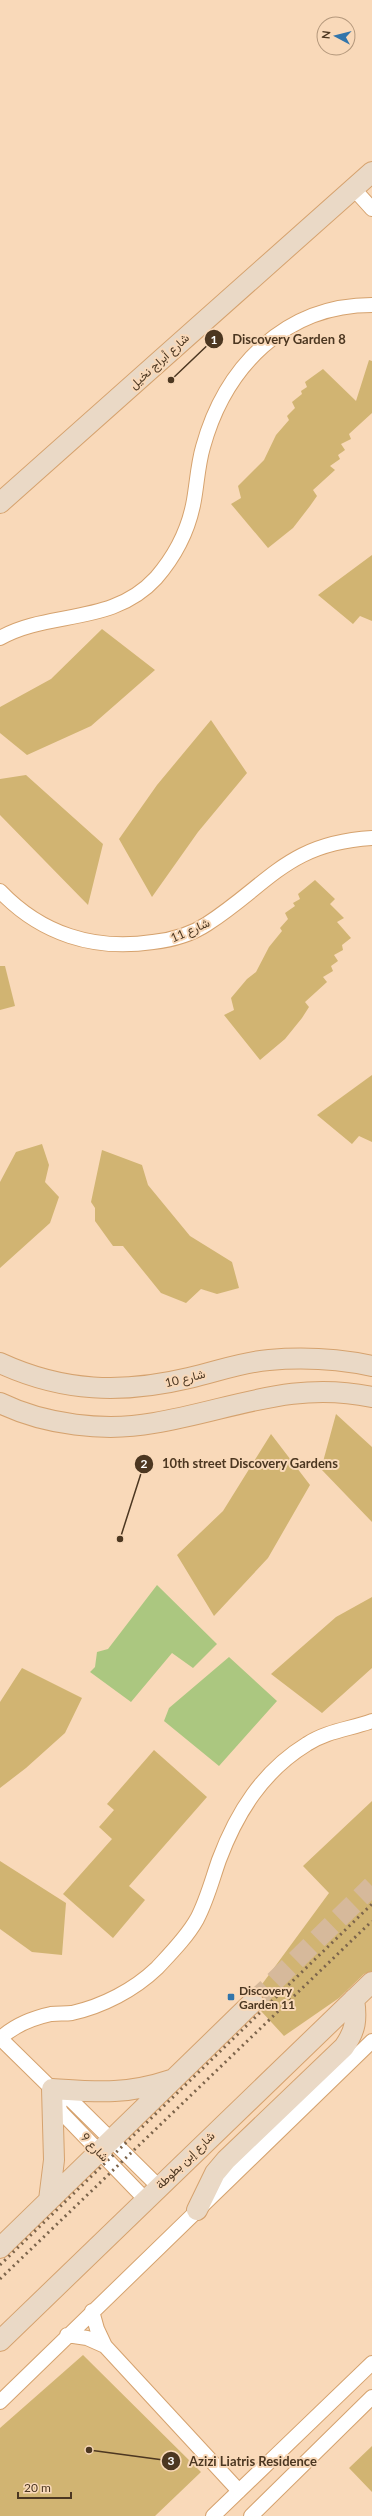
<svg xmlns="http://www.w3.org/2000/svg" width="372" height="2516" viewBox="0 0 372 2516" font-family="Lato,Vazirmatn,sans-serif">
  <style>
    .green { fill: #abc780 }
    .building { fill: #d1b472 }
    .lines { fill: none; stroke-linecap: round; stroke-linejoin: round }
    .secondary-tunnel { stroke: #d6b99b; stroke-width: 20; stroke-dasharray: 20 10; stroke-linecap: butt }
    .street-casing { stroke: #d5a26e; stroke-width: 16 }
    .secondary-casing { stroke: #d5a26e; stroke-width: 22 }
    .street { stroke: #fff; stroke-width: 14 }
    .secondary { stroke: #ead9c6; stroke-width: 20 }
    .rail { stroke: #7c644b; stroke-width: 3; stroke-dasharray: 2 4; stroke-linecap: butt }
    .poi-dot { fill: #3275ab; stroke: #f9d9b9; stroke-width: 1.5 }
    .labels { text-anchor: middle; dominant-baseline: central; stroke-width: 4; stroke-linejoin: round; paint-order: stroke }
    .street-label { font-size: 12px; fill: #4c3721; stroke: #f9d9b9 }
    .poi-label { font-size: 12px; font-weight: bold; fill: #4c3721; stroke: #f9d9b9; text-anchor: start }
    .leader { fill: none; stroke: #4c3721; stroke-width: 1.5 }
    .callout-dot { fill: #4c3721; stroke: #f9d9b9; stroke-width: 1.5 }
    .mark-label { font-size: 12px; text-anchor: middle; font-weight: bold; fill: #fff }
    .callout-label { font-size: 13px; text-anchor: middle; font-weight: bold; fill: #4c3721; stroke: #f9d9b9; stroke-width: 4; stroke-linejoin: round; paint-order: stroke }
  </style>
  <rect width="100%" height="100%" fill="#f9d9b9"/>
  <path class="green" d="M 157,1585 L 217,1644 L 193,1668 L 172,1653 L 131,1702 L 90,1672 L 95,1667 L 97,1652 L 108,1649 Z
    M 229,1657 L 277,1701 L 219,1766 L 164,1721 L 169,1708 Z"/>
  <path class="building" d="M 369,360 L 372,361 L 372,413 L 349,434 L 351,439 L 341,444 L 345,450 L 338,455 L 340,459 L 330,466 L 335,470 L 313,490 L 317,496 L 310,506 L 293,528 L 268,548 L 231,504 L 241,498 L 238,486 L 264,460 L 276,435 L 289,420 L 287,416 L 295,408 L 292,402 L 302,394 L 301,391 L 307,387 L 305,382 L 323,369 L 356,401 Z
    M 372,555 L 372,621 L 360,616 L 353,624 L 318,595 Z
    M 102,629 L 155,670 L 91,726 L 27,755 L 0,733 L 0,707 L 51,679 Z
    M 211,720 L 247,773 L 198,832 L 152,897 L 119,839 L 157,785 Z
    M 26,775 L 103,844 L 88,905 L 0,815 L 0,779 Z
    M 315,880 L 335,899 L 330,904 L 344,918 L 337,922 L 351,938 L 342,945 L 343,950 L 334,955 L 338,961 L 331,966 L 333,971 L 323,977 L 327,982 L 305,1002 L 309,1007 L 302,1018 L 285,1039 L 260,1060 L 224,1015 L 234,1010 L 231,998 L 247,979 L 256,972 L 269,947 L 282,931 L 280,928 L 288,919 L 285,913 L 295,906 L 293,903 L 300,899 L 298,894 Z
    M 0,966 L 5,966 L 15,1006 L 0,1010 Z
    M 372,1075 L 372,1142 L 359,1136 L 352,1144 L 317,1115 Z
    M 42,1144 L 49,1165 L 45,1182 L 59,1197 L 50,1223 L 0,1268 L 0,1182 L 16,1152 Z
    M 102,1150 L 142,1165 L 148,1185 L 190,1236 L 232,1262 L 239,1288 L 217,1294 L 201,1289 L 186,1303 L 161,1293 L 123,1246 L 113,1246 L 95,1221 L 95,1208 L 91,1202 Z
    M 336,1414 L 372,1447 L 372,1522 L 321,1469 Z
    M 271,1434 L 310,1485 L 268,1558 L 214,1616 L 177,1555 L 223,1511 Z
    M 372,1597 L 372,1668 L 322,1713 L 271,1674 L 336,1617 Z
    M 22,1668 L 82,1698 L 65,1733 L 26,1768 L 0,1788 L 0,1702 Z
    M 154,1750 L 207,1797 L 129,1886 L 145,1900 L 113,1938 L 63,1894 L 112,1839 L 99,1827 L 114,1810 L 107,1804 Z
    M 372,1801 L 372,1971 L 364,1974 L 339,1998 L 284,2036 L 261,2011 L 264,2000 L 257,1991 L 329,1893 L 303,1866 Z
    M 0,1861 L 66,1903 L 62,1955 L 32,1952 L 0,1929 Z
    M 83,2355 L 201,2472 L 155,2516 L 0,2516 L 0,2428 Z
    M 372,2446 L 372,2492 L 349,2468 Z"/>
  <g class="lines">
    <path class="secondary-tunnel" d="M 253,2002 L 372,1886"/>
    <defs>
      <path id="street" d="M 353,188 L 372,209
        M 0,638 C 49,610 112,626 156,578 C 175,556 189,529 194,500 C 197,483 198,464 203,447 C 225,367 285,305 372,305
        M 0,891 C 41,934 94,951 153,942 C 171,940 192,934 207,924 C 270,883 288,843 372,838
        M 0,2038 L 52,2089 L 72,2101 L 158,2186
        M 0,2039 C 13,2026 33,2018 51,2014 C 58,2013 65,2014 72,2013 C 103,2006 134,1990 157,1968 C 171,1953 187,1937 197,1919 C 207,1900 212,1880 219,1860 C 237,1812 263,1771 307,1744 C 327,1731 350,1729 372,1721
        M 55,2097 L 61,2112 L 145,2199
        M 92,2311 L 97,2329 L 105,2346 L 239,2491
        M 67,2335 L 87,2338 L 105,2346
        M 0,2402 L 372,2041
        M 213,2516 L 372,2363
        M 251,2516 L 372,2397"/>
      <path id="secondary" d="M 0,503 L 372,172
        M 0,1363 C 63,1392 122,1394 189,1378 C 216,1372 242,1362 269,1360 C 303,1357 339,1359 372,1366
        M 0,1403 C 45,1425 105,1432 154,1423 C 232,1410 291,1380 372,1397
        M 49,2200 L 54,2160 L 52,2089 C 97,2092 126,2095 171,2080
        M 197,2210 L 215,2173 L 226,2160 L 344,2047 C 356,2030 357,2019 354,1999
        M 0,2248 L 253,2002
        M 0,2341 L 372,1982"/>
    </defs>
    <use href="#street" class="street-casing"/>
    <use href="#secondary" class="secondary-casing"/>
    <use href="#street" class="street"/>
    <use href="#secondary" class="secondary"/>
    <path class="rail" d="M 0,2265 L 372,1904
      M 0,2279 L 372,1921"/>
  </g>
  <rect class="poi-dot" x="227" y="1993" width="8" height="8" rx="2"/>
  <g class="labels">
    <g class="street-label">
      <text transform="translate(159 361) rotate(-42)">شارع أبراج نخيل</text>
      <text transform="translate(190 930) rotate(-24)">شارع 11</text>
      <text transform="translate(185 1378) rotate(-14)">شارع 10</text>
      <text transform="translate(95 2147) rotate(46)">شارع 9</text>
      <text transform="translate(185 2160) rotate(-44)">شارع إبن بطوطة</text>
    </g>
    <g class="poi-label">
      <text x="239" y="1990">Discovery<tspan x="239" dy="14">Garden 11</tspan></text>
    </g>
  </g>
  <path class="leader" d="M171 380L214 339M120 1539L144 1464M89 2450L171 2461"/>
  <g class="callout-dot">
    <circle cx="171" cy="380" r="4"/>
    <circle cx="120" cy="1539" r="4"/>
    <circle cx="89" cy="2450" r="4"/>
    <circle cx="214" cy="339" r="10"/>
    <circle cx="144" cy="1464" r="10"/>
    <circle cx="171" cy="2461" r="10"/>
  </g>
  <g class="mark-label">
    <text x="214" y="344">1</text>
    <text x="144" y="1468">2</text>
    <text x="171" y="2465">3</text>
  </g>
  <g class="callout-label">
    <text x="289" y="344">Discovery Garden 8</text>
    <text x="250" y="1468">10th street Discovery Gardens</text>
    <text x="253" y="2466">Azizi Liatris Residence</text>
  </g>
  <g transform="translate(336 36) rotate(277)"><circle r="19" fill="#f9d9b9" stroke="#b4987c"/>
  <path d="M0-3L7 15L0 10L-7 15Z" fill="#3275ab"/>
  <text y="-6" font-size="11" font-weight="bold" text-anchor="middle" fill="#4c3721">N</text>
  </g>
  <path d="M18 2492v6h53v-6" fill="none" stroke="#4c3721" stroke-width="2"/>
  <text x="24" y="2492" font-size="12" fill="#4c3721" stroke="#f9d9b9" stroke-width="3" paint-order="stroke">20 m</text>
</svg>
